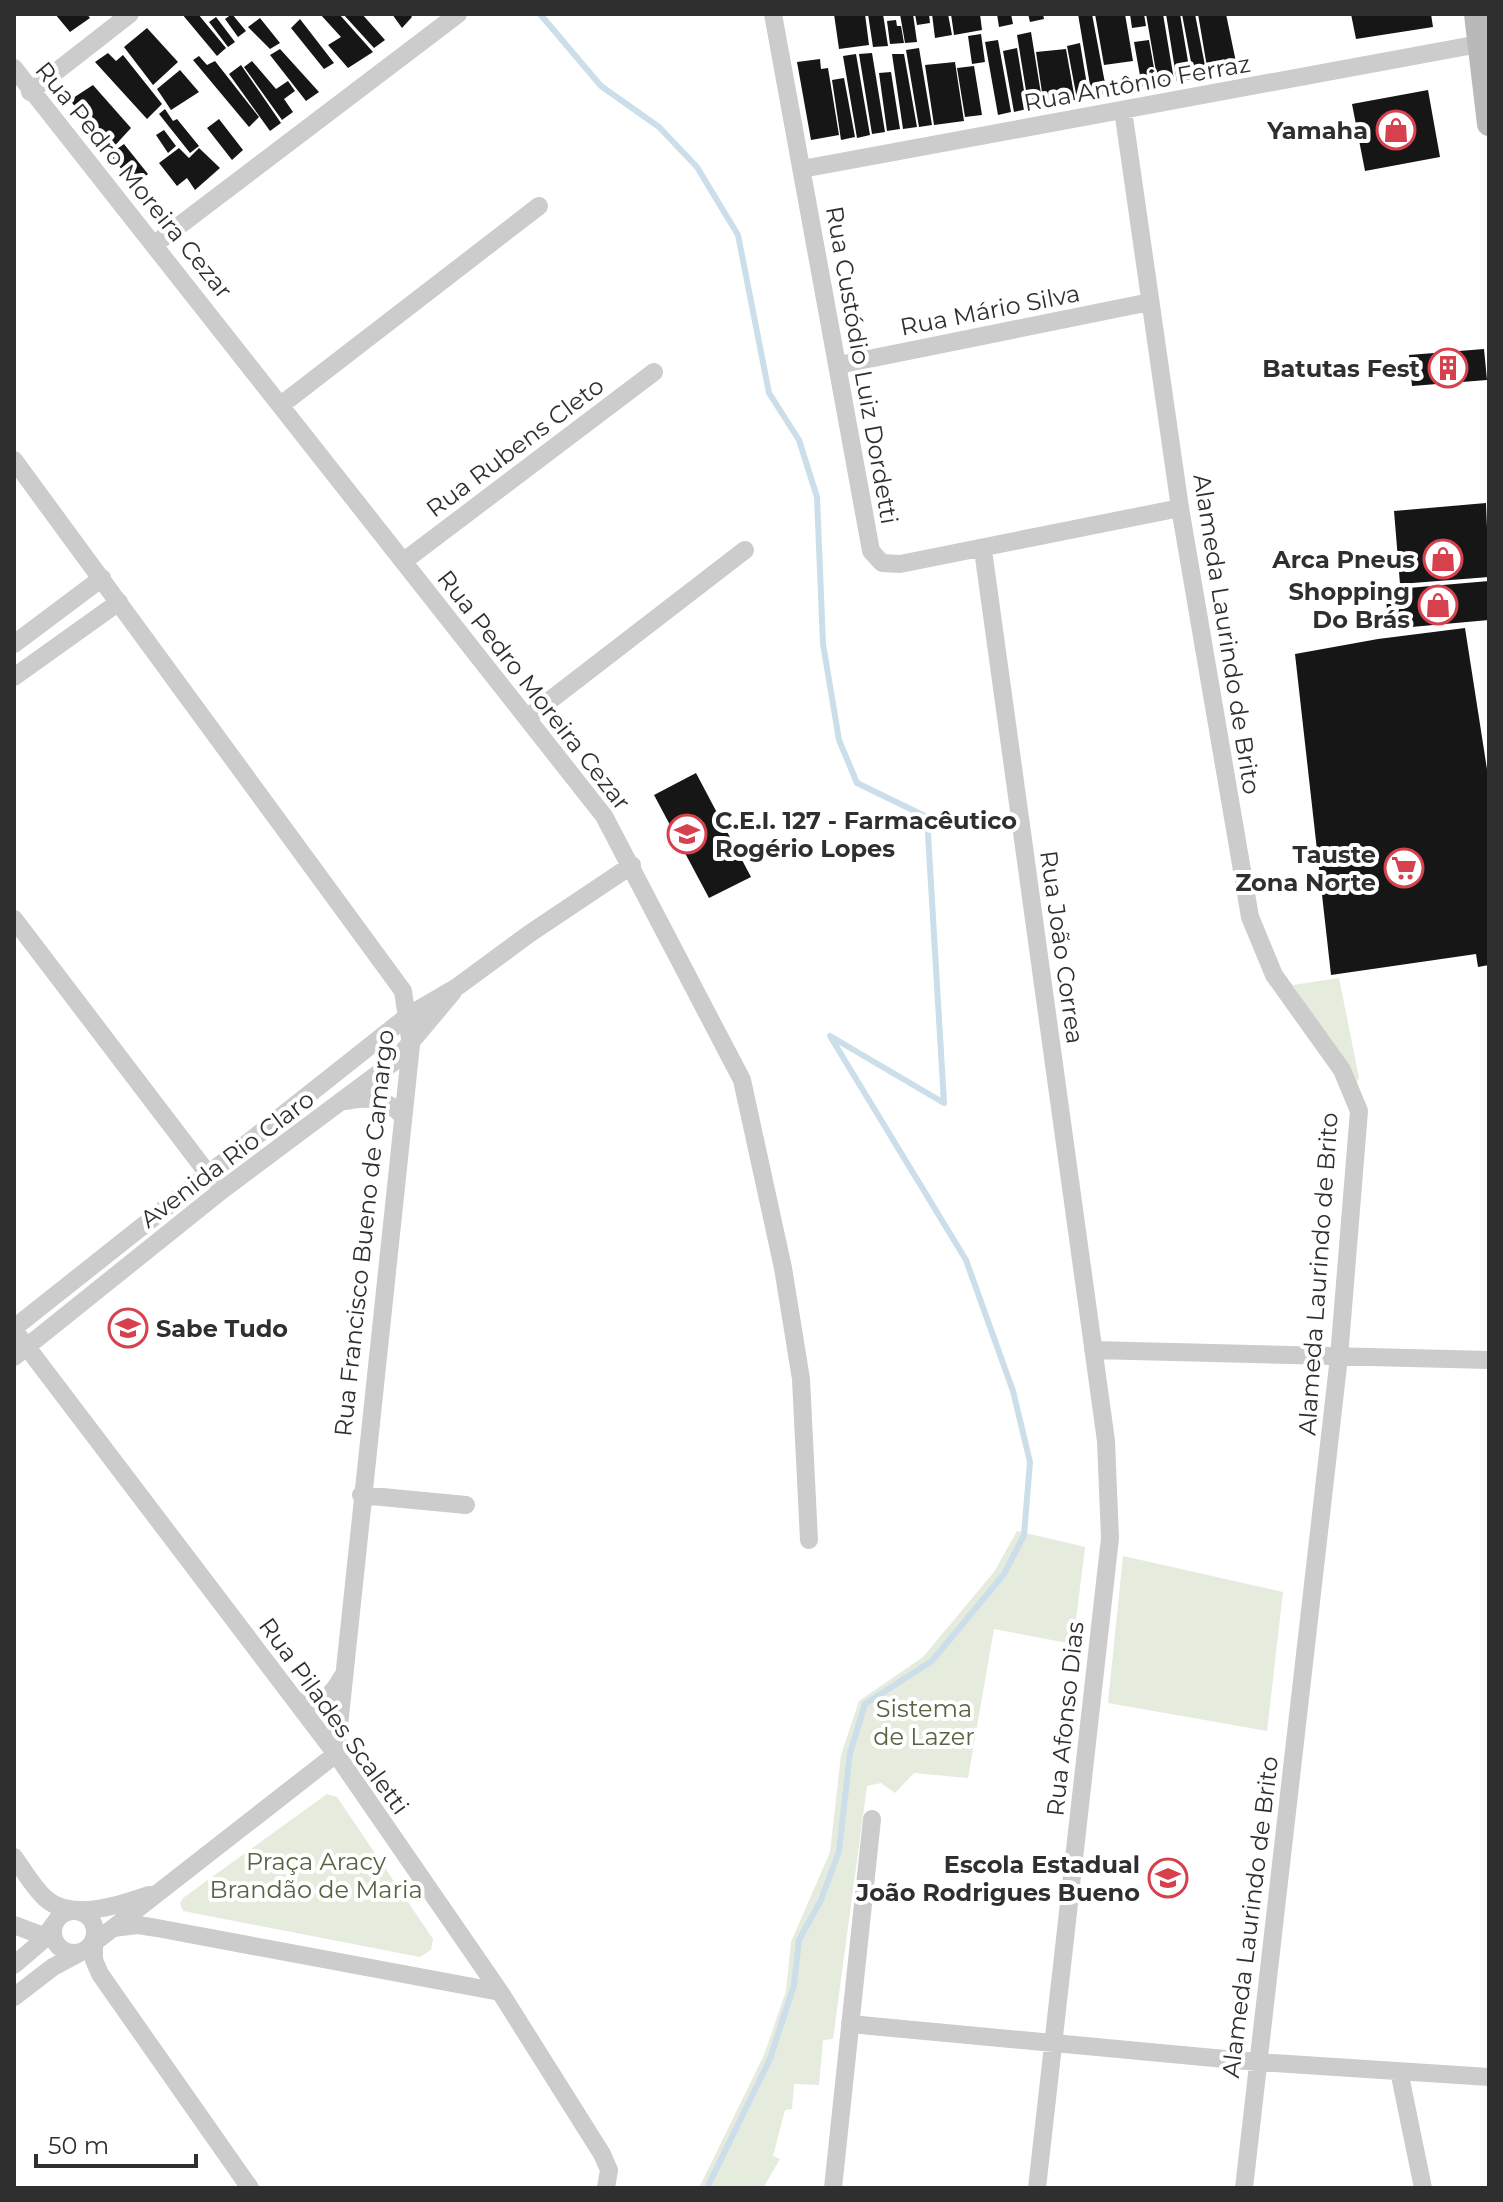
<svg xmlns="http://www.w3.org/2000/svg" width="1503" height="2202" viewBox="0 0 1503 2202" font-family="Montserrat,sans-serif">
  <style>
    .green { fill: #e5ebdd }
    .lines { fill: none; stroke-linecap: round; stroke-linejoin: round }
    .stream { stroke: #cbdee9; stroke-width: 6 }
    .building { fill: #161616 }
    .street { stroke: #ccc; stroke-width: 18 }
    .secondary { stroke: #b9b9b9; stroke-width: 24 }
    .labels { text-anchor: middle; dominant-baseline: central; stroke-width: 8; stroke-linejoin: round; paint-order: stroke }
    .street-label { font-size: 24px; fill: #2f2f2f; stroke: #fff }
    .poi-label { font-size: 24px; font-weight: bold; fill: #2f2f2f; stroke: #fff; text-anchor: end }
    .park-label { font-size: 24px; fill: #526740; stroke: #fff }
  </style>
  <rect width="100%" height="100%" fill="#fff"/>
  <path class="green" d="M 1339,978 L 1359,1078 L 1356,1082 L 1293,985 Z
    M 1017,1531 L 1085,1547 L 1073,1644 L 994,1629 L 968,1778 L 914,1773 L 895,1793 L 881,1783 L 867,1786 L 833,2039 L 823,2040 L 819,2085 L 794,2084 L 792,2109 L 785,2110 L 773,2156 L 780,2159 L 763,2188 L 699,2188 L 764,2055 L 786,1991 L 791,1942 L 830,1852 L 841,1755 L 859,1701 L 923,1657 L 994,1572 Z
    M 1123,1556 L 1283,1592 L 1267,1731 L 1108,1703 Z
    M 327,1794 L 337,1797 L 433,1939 L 431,1950 L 420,1957 L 183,1911 L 180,1904 L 183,1898 Z"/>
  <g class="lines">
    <path class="stream" d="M 540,14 L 601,86 L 659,127 L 697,167 L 738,235 L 769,393 L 799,440 L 817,497 L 823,644 L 839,740 L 857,783 L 927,817 L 944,1103 L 830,1036 L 966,1260 L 1013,1391 L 1030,1462 L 1024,1535 L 1004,1574 L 932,1661 L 865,1704 L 850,1753 L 839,1851 L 821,1900 L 799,1940 L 794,1985 L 770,2059 L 707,2188"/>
  </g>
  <path class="building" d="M 55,14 L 87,14 L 90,18 L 70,32 Z
    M 182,14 L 198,14 L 226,48 L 217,56 Z
    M 232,14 L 246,31 L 238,37 L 225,19 Z
    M 320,14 L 339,14 L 373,52 L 348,68 L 328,45 L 341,37 Z
    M 343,14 L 362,14 L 385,40 L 374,48 Z
    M 392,14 L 410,14 L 412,17 L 402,28 Z
    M 834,14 L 865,14 L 869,45 L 839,49 Z
    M 868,14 L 883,14 L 888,46 L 873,47 Z
    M 900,14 L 913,14 L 917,42 L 905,43 Z
    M 915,14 L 929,14 L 930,23 L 917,25 Z
    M 932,14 L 948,14 L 952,35 L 935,38 Z
    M 951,14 L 980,14 L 982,30 L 954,35 Z
    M 997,14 L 1011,14 L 1013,24 L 999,27 Z
    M 1028,14 L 1043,14 L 1044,19 L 1030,22 Z
    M 1078,14 L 1092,14 L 1107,94 L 1092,97 Z
    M 1095,14 L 1125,14 L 1133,61 L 1104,65 Z
    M 1130,14 L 1144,14 L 1146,26 L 1132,28 Z
    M 1146,14 L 1163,14 L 1174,80 L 1158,83 Z
    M 1166,14 L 1180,14 L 1191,79 L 1177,82 Z
    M 1182,14 L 1195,14 L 1207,76 L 1194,78 Z
    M 1198,14 L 1226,14 L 1236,62 L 1207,67 Z
    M 1351,14 L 1431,14 L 1433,27 L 1356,39 Z
    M 216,17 L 235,42 L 228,47 L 209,22 Z
    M 260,18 L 280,43 L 270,49 L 248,27 Z
    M 300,19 L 334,63 L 324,69 L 291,28 Z
    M 896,20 L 897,26 L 901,26 L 904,43 L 890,44 L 887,21 Z
    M 147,28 L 178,62 L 153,85 L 124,47 Z
    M 1031,32 L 1043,106 L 1029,109 L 1017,35 Z
    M 981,34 L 985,62 L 972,64 L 968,36 Z
    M 998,40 L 1011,112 L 998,115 L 985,42 Z
    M 1149,40 L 1157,85 L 1142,87 L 1134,42 Z
    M 1080,43 L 1089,97 L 1077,99 L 1067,46 Z
    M 919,48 L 932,125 L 919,127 L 906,50 Z
    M 1017,48 L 1027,109 L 1014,112 L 1003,51 Z
    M 280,49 L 319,92 L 306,101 L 270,55 Z
    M 1066,49 L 1075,100 L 1061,104 L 1058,94 L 1059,103 L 1044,106 L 1036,52 Z
    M 108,53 L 116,61 L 123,55 L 162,104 L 147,119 L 95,62 Z
    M 872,53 L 885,132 L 872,134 L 859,54 Z
    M 856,54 L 870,135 L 857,138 L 843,56 Z
    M 892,54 L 904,54 L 917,127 L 903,129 Z
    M 199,56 L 207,65 L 215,61 L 259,117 L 249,127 L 193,60 Z
    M 820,59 L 821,69 L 828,68 L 839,135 L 811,140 L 797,62 Z
    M 252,61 L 276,89 L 288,81 L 295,91 L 284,99 L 293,112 L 282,120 L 244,67 Z
    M 955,62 L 964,121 L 934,125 L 925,65 Z
    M 241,65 L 281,123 L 270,131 L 229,74 Z
    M 974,66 L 982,115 L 965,117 L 957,68 Z
    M 180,70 L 199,92 L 171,110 L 157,89 Z
    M 891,72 L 900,129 L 887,131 L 879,73 Z
    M 844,78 L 855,137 L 841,140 L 832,80 Z
    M 93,85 L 131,128 L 109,152 L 70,100 Z
    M 1428,90 L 1440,157 L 1365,171 L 1352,104 Z
    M 165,109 L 173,121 L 177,119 L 199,146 L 190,153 L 159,114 Z
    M 219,119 L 243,150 L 232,160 L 207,128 Z
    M 164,130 L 176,146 L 168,153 L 156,135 Z
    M 124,144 L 148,174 L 134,186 L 110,154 Z
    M 179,148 L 189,158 L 199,148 L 220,168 L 195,190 L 187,178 L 177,186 L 159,163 Z
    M 1484,349 L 1487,380 L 1412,386 L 1409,355 Z
    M 1486,503 L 1489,577 L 1400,584 L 1394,511 Z
    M 1489,581 L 1489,620 L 1389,629 L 1385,590 Z
    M 1465,628 L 1489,782 L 1489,965 L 1478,967 L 1476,954 L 1331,975 L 1295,654 L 1378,639 Z
    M 696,773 L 751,877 L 709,898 L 654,795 Z"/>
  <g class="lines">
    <path class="street" d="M 773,14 L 871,551 L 882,563 L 900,564 L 1180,508
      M 14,68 L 604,816 L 742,1080 L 783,1268 L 801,1379 L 809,1540
      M 30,92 L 130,14
      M 1123,110 L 1180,508 L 1250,917 L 1274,975 L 1342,1070 L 1359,1111 L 1339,1357 L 1244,2188
      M 802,169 L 1479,44
      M 155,244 L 458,14
      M 839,365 L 1150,302
      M 281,405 L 539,206
      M 14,460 L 403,991 L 411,1045 L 336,1754 L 90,1946
      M 983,550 L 1106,1441 L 1110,1538 L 1037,2188
      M 404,561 L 654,372
      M 14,644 L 102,578
      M 14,677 L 119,602
      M 527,718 L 745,550
      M 14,919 L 212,1179
      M 346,1101 C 369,1096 387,1099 403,1116
      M 14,1328 L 409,1015 L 457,987 L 529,934 L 632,865
      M 14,1330 L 336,1754 L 500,1992 L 602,2154 L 609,2170 L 606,2188
      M 1093,1350 L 1489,1360
      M 14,1357 L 221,1191 L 395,1061 L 453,992
      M 361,1495 L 466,1505
      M 296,1701 C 319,1707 331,1698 342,1677
      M 14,1857 C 24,1871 33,1887 45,1898 C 71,1922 120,1905 149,1895
      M53 1932a21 21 0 1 1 42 0a21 21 0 1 1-42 0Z
      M 14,1925 L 54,1940
      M 113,1928 L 138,1925 L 157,1928 L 500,1992
      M 94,1940 L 94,1960 L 100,1974 L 250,2188
      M 14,1965 L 42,1941 L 54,1924
      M 14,1997 L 53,1967 L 81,1952
      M 850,2024 L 1257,2062 L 1489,2077
      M 1399,2071 L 1423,2188
      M 833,2188 L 872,1819"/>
    <path class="secondary" d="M 1476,14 L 1489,124"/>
  </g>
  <defs>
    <symbol id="shop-ring" viewBox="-11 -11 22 22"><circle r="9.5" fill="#fff" stroke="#d7404d" stroke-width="1.5"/><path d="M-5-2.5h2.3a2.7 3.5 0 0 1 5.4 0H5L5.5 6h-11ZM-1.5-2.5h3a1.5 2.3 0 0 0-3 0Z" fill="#d7404d"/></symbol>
    <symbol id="building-ring" viewBox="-11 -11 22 22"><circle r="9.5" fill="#fff" stroke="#d7404d" stroke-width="1.5"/><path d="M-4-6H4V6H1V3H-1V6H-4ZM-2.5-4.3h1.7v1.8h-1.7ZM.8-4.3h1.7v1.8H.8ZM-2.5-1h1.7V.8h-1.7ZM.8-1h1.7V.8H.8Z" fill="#d7404d"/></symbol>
    <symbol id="school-ring" viewBox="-11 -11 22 22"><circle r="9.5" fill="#fff" stroke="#d7404d" stroke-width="1.5"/><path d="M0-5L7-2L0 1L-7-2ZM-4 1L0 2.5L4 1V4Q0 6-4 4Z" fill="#d7404d"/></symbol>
    <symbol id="supermarket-ring" viewBox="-11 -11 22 22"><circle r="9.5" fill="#fff" stroke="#d7404d" stroke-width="1.5"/><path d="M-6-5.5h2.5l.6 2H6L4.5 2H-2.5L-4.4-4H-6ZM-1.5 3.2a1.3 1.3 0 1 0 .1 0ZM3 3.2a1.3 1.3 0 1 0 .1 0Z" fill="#d7404d"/></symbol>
  </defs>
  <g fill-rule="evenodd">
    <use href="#shop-ring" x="1374" y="108" width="44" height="44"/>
    <use href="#building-ring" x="1426" y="346" width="44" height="44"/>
    <use href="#shop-ring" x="1421" y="537" width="44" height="44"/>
    <use href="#shop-ring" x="1416" y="583" width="44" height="44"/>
    <use href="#school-ring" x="665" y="812" width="44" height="44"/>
    <use href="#supermarket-ring" x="1382" y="846" width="44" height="44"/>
    <use href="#school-ring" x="106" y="1306" width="44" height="44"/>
    <use href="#school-ring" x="1146" y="1856" width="44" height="44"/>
  </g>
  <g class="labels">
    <g class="street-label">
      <text transform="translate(1137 83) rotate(-10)">Rua Antônio Ferraz</text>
      <text transform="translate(134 180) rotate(51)">Rua Pedro Moreira Cezar</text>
      <text transform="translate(990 310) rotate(-11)">Rua Mário Silva</text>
      <text transform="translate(862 365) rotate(80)">Rua Custódio Luiz Dordetti</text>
      <text transform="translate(515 447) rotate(-37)">Rua Rubens Cleto</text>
      <text transform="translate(1227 634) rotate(81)">Alameda Laurindo de Brito</text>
      <text transform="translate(534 690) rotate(52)">Rua Pedro Moreira Cezar</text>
      <text transform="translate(1062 947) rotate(82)">Rua João Correa</text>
      <text transform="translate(227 1159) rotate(-37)">Avenida Rio Claro</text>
      <text transform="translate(364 1233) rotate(-84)">Rua Francisco Bueno de Camargo</text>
      <text transform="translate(1318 1274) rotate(-86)">Alameda Laurindo de Brito</text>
      <text transform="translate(334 1716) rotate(54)">Rua Pilades Scaletti</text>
      <text transform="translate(1065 1719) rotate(-84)">Rua Afonso Dias</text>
      <text transform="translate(1250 1917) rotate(-83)">Alameda Laurindo de Brito</text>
    </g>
    <g class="poi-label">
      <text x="1368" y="130">Yamaha</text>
      <text x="1420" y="368">Batutas Fest</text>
      <text x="1415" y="559">Arca Pneus</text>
      <text x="1410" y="591">Shopping<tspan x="1410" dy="28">Do Brás</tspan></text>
      <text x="715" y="820" text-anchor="start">C.E.I. 127 - Farmacêutico<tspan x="715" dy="28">Rogério Lopes</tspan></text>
      <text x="1376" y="854">Tauste<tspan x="1376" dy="28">Zona Norte</tspan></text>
      <text x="156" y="1328" text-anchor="start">Sabe Tudo</text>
      <text x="1140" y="1864">Escola Estadual<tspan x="1140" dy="28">João Rodrigues Bueno</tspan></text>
    </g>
    <g class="park-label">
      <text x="924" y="1708">Sistema<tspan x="924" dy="28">de Lazer</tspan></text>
      <text x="316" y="1861">Praça Aracy<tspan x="316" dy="28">Brandão de Maria</tspan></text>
    </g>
  </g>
  <rect width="1503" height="2202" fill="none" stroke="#2f2f2f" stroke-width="32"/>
  <path d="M36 2154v12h160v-12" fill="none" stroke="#2f2f2f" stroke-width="4"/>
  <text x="48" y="2154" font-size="24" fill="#2f2f2f" stroke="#ffffff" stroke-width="6" paint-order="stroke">50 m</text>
</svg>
